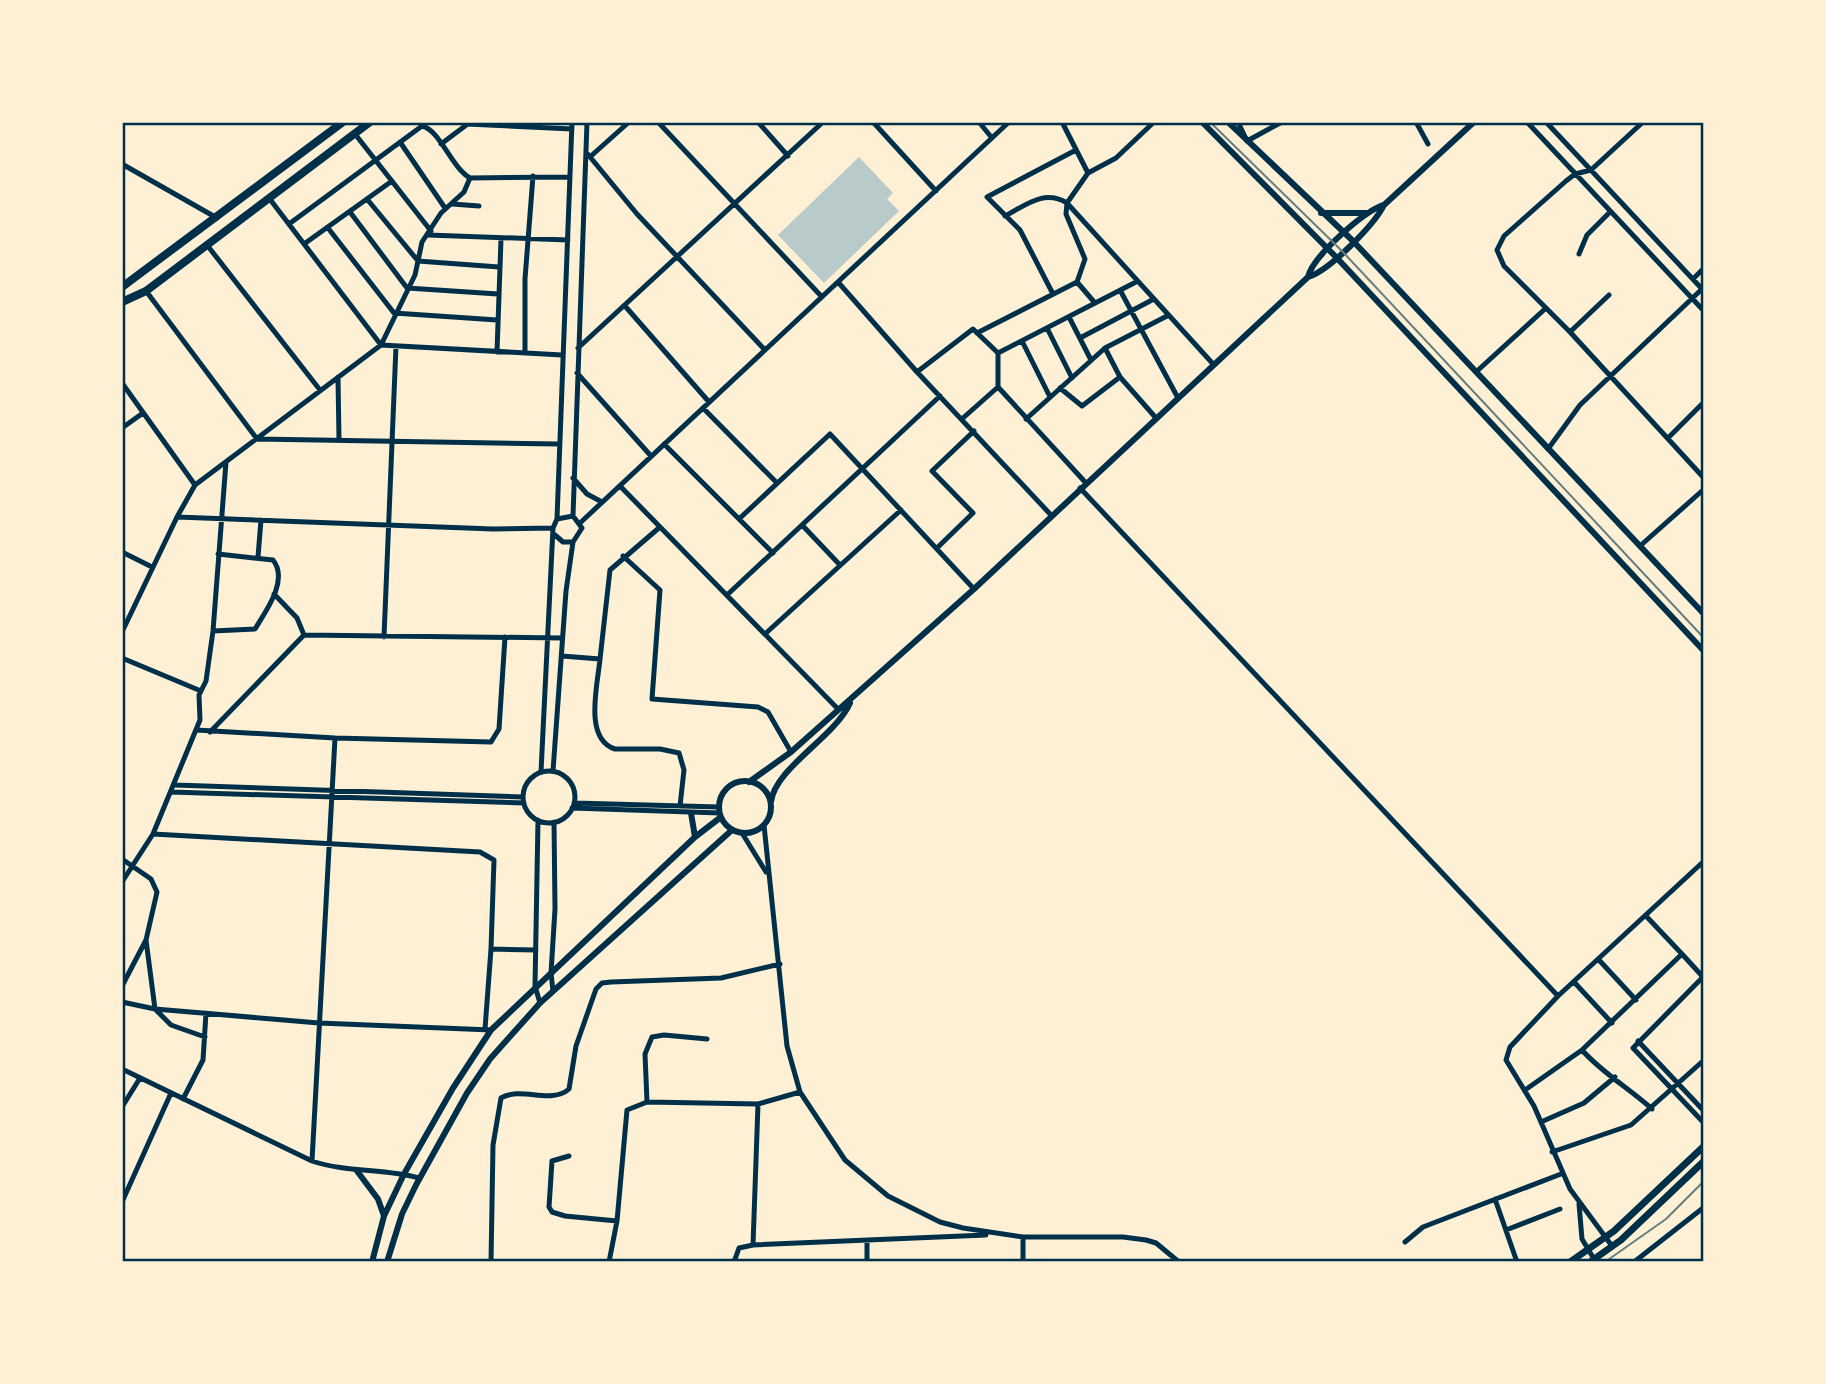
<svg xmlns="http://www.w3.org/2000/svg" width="1826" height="1384" viewBox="0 0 1826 1384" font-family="Signika,sans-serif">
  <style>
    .green { fill: #b9caca }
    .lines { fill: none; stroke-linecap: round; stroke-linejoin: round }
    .minor { stroke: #003049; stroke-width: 5 }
    .tertiary { stroke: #003049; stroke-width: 6 }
    .secondary { stroke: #003049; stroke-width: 7 }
    .primary { stroke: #003049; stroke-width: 8 }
    .tram { stroke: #657d81; stroke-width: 2 }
    .neatline { fill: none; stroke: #003049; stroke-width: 2.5 }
  </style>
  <rect width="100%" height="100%" fill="#fdf0d5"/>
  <path class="green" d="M 859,157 L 893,193 L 887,199 L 899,211 L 824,283 L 778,235 Z"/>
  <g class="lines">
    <path class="minor" d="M 658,122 L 822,297
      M 758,122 L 788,156
      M 873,122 L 936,191
      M 979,122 L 992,138
      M 1062,122 L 1088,173
      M 1154,122 L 1116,158 L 1088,173 L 1067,203 L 1214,365
      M 1238,122 L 1247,141 L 1282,122
      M 1416,122 L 1428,144
      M 1527,122 L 1703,310
      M 1546,122 L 1703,290
      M 1643,122 L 1591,170 L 1575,174 L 1566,181 L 1504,236 L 1497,250 L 1504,266 L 1570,332 L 1703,477
      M 467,124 L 572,129
      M 355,134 L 431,231
      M 400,142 L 445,208
      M 441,144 L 469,123
      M 586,152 L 637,214 L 765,350
      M 591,156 L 629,122
      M 122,164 L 217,218
      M 269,198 L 381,345 L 562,355
      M 367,199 L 418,261 L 499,267
      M 452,204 L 479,206
      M 350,212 L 407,288 L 498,294
      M 289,224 L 422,126 C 440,130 451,167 470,178 L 569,177
      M 328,228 L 394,313 L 497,320
      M 428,235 L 568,240
      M 304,244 L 392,181
      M 207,245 L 320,390
      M 1579,254 L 1587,235 L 1610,212
      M 1693,279 L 1703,269
      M 838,282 L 917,372 L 1051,515
      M 1077,282 L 1095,303
      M 1120,290 L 1178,398
      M 146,291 L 257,439 L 558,444
      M 1053,294 L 1020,230 L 987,197 L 1076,150
      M 625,306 L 709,402
      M 1069,317 L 1091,360
      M 1047,328 L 1072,378
      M 1570,332 L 1609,295
      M 977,333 L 1077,282 L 1085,259 L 1066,214 L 1067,203 C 1044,189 1026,205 1005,216
      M 1080,338 L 1152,300
      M 1022,341 L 1050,397
      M 578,348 L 823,122
      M 1105,348 L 1120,377 L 1156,418
      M 497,352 L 501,239
      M 525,353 L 525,279 L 533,176
      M 917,372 L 973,329 L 998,353
      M 1476,372 L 1546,308
      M 577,373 L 651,456
      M 338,377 L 339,440
      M 122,383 L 195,485
      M 998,387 L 998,353 L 1136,282
      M 1060,388 L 1082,406 L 1120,377
      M 703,408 L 777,483
      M 963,418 L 998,387 L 1086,483
      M 1026,419 L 1105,348 L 1167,316
      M 122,428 L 143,413
      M 1668,438 L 1703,403
      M 664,444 L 773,553
      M 1548,449 L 1580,405 L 1702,289
      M 573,478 L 587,494 L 602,502
      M 620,486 L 838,709
      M 1080,488 L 1558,996 L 1510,1047 L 1506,1060 L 1534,1106 L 1570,1189 L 1612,1246
      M 573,516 L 587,122
      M 177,517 L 493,529 L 553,528
      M 739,519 L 830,434 L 974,589
      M 580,523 L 1009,122
      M 802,525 L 840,565
      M 555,535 L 563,542 L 573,542
      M 1640,546 L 1703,490
      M 937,548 L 973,513 L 932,471 L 974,431
      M 122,552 L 152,567
      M 623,556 L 660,590 L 652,699 L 758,707 L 768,712 L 791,752
      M 258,557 L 261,520
      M 274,594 L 297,618 L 304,635
      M 727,595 L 940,396
      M 213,631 L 255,629 C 266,611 289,580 273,560 L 218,554
      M 122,632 L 177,517 L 195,485 L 381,345 L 415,275 L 422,242 L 441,213 L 464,192 L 470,178
      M 765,634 L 901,510
      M 384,637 L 396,346
      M 562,656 L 600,659 L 610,570 L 660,527
      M 122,658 L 201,691
      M 600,659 C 598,683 583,739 615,749 L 660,749 L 679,753 L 684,770 L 680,806
      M 196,730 L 335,738
      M 210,732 L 304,635 L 562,638
      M 553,771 L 566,591 L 573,542 L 582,528 L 573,516 L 557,519
      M523 797a26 26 0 1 1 52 0a26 26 0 1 1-52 0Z
      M 541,772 L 553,528 L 557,519 L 572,122
      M 175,785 L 523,797
      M 171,792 L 524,803
      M 574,803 L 719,807
      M 572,808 L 720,813
      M 538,820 L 535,986 L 540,1003
      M 764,825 L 787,1046 L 800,1092 L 845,1160 L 888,1196 L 940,1222 L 963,1228 L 1023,1237 L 1123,1237 L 1146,1240 L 1156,1243 L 1179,1262
      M 742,833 L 766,872
      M 153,834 L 480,852 L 494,860 L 491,949 L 536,950
      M 122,859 L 151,879 L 157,892 L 146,940 L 155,1009 L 171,1025 L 205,1037
      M 122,882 L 153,834 L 200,720 L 199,695 L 206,681 L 213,631 L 226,462
      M 1682,954 L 1703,977
      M 1599,960 L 1636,1000
      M 1703,977 L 1633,1048 L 1703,1122
      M 1574,982 L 1612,1023
      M 122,986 L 146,940
      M 553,991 L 551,973 L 555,909 L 554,822
      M 1558,996 L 1703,862
      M 122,1002 L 155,1009 L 319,1023 L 491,1030
      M 485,1029 L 491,949
      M 1638,1041 L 1703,1110
      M 1582,1050 C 1601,1072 1630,1089 1652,1109
      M 122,1069 L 312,1161 C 347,1173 384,1168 419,1178
      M 1525,1090 L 1582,1050 L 1682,954 L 1646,916
      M 183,1099 L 203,1060 L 206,1013
      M 647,1102 L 645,1054 L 652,1037 L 664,1035 L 707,1039
      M 122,1107 L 140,1078
      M 1541,1122 L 1584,1103 L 1615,1077
      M 1552,1152 L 1631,1125 L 1703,1061
      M 569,1156 L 552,1161 L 549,1207 L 552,1212 L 565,1216 L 617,1221
      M 312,1161 L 335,738 L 491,742 L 499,729 L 505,637
      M 1495,1199 L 1517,1262
      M 122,1202 L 171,1093
      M 1579,1204 L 1582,1239 L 1594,1259
      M 1506,1230 L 1560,1209
      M 867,1241 L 867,1262
      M 1405,1242 L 1423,1227 L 1561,1174
      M 753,1245 L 758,1104
      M 491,1262 L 493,1145 L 501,1098 C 521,1086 551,1105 569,1089 L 576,1046 L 596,989 L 602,983 L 611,982 L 721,978 L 780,964
      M 609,1262 L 617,1221 L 627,1110 L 647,1102 L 758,1104 L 800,1092
      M 734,1262 L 739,1248 L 753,1245 L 986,1235
      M 1023,1262 L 1023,1237
      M 1634,1262 L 1703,1208"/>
    <path class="tertiary" d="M 1202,122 L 1336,257 L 1703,650
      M 1228,122 L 1353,241 L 1703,613
      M 1321,213 L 1367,213
      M 1308,277 C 1313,256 1362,213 1383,205
      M719 807a26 26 0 1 1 52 0a26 26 0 1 1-52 0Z
      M 749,782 L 791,752 L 974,589 L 1308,277 C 1329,271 1374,225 1384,205 L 1474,122
      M 771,802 C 775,768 835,737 850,703
      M 691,813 L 695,837
      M 357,1171 L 378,1199 L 384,1216
      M 372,1262 L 384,1216 L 404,1174 L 453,1088 L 491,1030 L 695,837 L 721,817
      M 387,1262 L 402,1214 L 416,1185 L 467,1093 L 490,1059 L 540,1003 L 732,830"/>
    <path class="secondary" d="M 1570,1262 L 1614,1231 L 1703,1147
      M 1590,1262 L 1621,1240 L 1703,1162"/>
    <path class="primary" d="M 122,287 L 343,122
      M 122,302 L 146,291 L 370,122"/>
    <path class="tram" d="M 1210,122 L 1342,251 L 1703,637
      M 1605,1262 L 1666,1219 L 1703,1182"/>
  </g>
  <rect width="1826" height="1384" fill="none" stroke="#fdf0d5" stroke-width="248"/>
  <rect x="124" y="124" width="1578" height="1136" class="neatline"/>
</svg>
